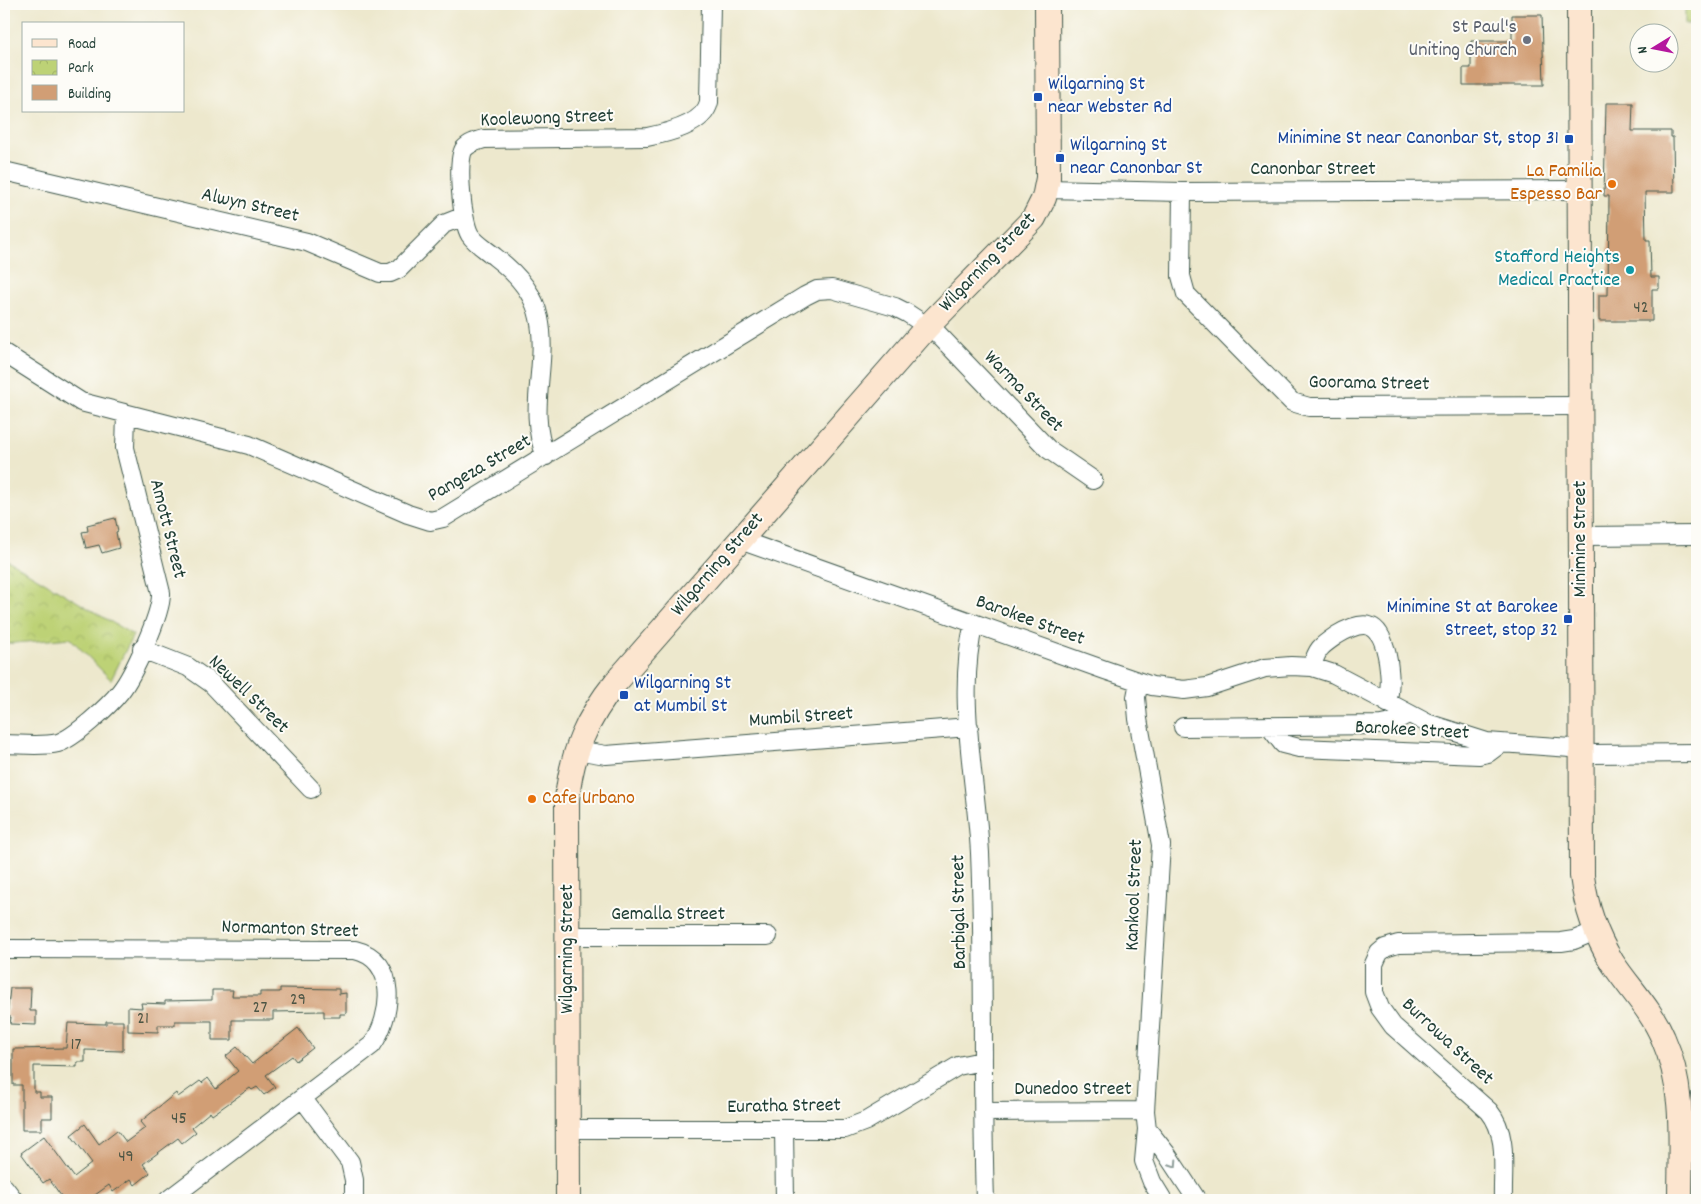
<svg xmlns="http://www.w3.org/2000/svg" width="1701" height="1204" viewBox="0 0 1701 1204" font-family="Dekko,sans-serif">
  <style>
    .park { fill: url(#park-crowns); stroke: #6e8855 }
    .building { fill: #d19e75 }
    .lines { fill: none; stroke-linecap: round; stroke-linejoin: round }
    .street-casing { stroke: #3e574b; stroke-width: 20 }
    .secondary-casing { stroke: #3e574b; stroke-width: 26 }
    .street { stroke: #fff; stroke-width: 18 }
    .secondary { stroke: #fce5cf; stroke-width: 24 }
    .oneway { stroke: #8f9e9a }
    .worship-dot { fill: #6b7280; stroke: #fdfcf7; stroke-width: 2 }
    .transit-dot { fill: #1a4fb4; stroke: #fdfcf7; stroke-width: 2 }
    .food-dot { fill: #e8710a; stroke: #fdfcf7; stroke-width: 2 }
    .culture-dot { fill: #0f9aa8; stroke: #fdfcf7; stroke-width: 2 }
    .labels { text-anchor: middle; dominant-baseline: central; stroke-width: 4; stroke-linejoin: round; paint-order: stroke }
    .number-label { font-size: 18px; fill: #4c5544 }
    .worship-label { font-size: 20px; fill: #5b616d; stroke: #fdfcf7; text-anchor: end }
    .transit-label { font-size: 20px; fill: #164399; stroke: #fdfcf7; text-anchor: start }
    .street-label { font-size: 20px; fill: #1f3d34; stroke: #fdfcf7 }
    .food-label { font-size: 20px; fill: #c56008; stroke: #fdfcf7; text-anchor: end }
    .culture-label { font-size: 20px; fill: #0d838f; stroke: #fdfcf7; text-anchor: end }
  </style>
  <defs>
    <pattern id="park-crowns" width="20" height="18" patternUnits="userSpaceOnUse" patternTransform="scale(1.25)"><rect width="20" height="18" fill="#bdd276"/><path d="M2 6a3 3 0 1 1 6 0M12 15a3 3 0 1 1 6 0" fill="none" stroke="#a2b567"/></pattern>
  </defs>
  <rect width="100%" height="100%" fill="#fdfcf7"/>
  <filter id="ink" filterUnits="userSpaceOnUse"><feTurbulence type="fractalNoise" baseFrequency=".02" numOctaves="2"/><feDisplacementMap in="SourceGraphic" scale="10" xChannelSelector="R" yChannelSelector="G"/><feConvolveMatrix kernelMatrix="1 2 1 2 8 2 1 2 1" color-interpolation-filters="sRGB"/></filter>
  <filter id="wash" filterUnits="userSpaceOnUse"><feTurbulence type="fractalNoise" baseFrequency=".0096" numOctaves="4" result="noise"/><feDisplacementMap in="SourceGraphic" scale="20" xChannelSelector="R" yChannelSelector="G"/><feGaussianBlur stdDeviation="1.12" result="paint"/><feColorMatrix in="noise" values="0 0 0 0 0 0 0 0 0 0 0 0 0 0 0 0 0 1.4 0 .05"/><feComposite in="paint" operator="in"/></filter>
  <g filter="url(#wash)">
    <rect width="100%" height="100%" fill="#ede8cd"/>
    <path class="park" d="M 1685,4 L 1697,4 L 1697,24 L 1685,24 Z
      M 4,558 L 133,635 L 111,680 L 70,638 L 4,644 Z"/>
    <g id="blocks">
      <path class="building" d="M 1512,15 L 1542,15 L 1544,85 L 1463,85 L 1463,68 L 1471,68 L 1471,41 L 1512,41 Z
        M 1606,103 L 1633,103 L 1632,131 L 1671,131 L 1671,137 L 1673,137 L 1674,192 L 1645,192 L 1646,240 L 1650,240 L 1651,277 L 1659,277 L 1659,289 L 1652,289 L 1652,321 L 1599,321 L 1599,295 L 1608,295 L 1609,196 L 1604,196 Z
        M 115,518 L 118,531 L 116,532 L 119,548 L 102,553 L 99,545 L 86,548 L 82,532 L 88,531 L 87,525 Z
        M 10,988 L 31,988 L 30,1011 L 36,1011 L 36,1025 L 10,1024 L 11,1017 L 7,1017 Z
        M 280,988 L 339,989 L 339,994 L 346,993 L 346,1014 L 340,1014 L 340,1017 L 324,1017 L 324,1011 L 273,1012 L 273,1020 L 232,1020 L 232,1040 L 212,1040 L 212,1021 L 175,1021 L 175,1025 L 158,1025 L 158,1032 L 128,1031 L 128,1007 L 142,1008 L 141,1003 L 165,1004 L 165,1001 L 212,1000 L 212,990 L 233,990 L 232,996 L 260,996 L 260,992 L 280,992 Z
        M 106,1021 L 123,1021 L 123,1051 L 85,1050 L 85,1062 L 77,1062 L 77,1067 L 34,1066 L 34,1092 L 40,1092 L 40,1097 L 52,1097 L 52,1118 L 42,1118 L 42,1130 L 22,1130 L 22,1085 L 13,1085 L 13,1049 L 66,1048 L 68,1023 L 106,1024 Z
        M 298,1028 L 313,1048 L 296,1061 L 292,1056 L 266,1075 L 275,1087 L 264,1095 L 257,1087 L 252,1090 L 250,1088 L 212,1115 L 210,1112 L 192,1127 L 196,1132 L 182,1143 L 178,1138 L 143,1164 L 150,1173 L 135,1185 L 131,1179 L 113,1192 L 109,1185 L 88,1200 L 64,1200 L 49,1179 L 43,1183 L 21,1153 L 44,1136 L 74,1177 L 92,1163 L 71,1135 L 85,1124 L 99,1144 L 117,1130 L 126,1142 L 145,1128 L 140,1122 L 176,1093 L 178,1097 L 200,1081 L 202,1083 L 208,1078 L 216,1089 L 238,1071 L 226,1056 L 237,1047 L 252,1064 Z"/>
    </g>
  </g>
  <g filter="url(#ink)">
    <use href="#blocks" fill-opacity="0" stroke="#3e574b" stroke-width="1"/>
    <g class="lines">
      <defs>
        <path id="street" d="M 4,171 L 307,242 L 380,273 L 390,273 L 399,269 L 444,224 L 464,216
          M 1046,189 L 1182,192 L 1580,190
          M 1182,192 L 1181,276 L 1186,294 L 1292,402 L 1309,407 L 1581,406
          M 4,353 L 81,402 L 249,445 L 408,514 L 430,521 L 443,518 L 805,296 L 817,290 L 832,289 L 895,307 L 907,313 L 936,332 L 1048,449 L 1093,480
          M 546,456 C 526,411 549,364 539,318 C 534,293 515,272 495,257 C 487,250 476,244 470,235 C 462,222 456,161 464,149 C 469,143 477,141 484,139 L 647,137 C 667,133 704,125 709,102 L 711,4
          M 1581,536 L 1697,535
          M 740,540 L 1105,670 L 1152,686 L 1184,690 L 1207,687 L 1265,668 L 1291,666 L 1312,667 L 1334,674 L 1427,723 L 1487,742 L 1571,748 L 1591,754 L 1697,753
          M 974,623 C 956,695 976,779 980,853 C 985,968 981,1084 985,1200
          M 142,649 L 188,667 L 211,683 L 311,789
          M 1312,667 C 1317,648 1321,646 1337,635 C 1370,615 1382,626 1388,661 C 1390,676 1391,688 1387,703
          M 1139,682 L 1136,697 L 1138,719 L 1161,845 L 1145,1111
          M 1269,726 L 1283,744 L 1299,748 L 1479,755 L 1488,753 L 1500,744
          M 1183,727 L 1381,725 L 1391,723 L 1408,714
          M 4,744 C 21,744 41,747 58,743 C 74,738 109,706 120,692 C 133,676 162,613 161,593 L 125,448 L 126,414
          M 576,750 L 606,755 L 969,727
          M 568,936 L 768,936
          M 4,949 L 355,950 C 399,960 392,1017 372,1045 L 168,1200
          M 303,1099 L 350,1162 L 354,1180 L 354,1200
          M 983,1112 L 1145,1111 L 1147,1129 L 1144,1161 L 1152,1182 L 1163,1200
          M 569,1129 L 845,1129 L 866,1121 L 958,1066 L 982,1061
          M 784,1129 L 785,1200
          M 1147,1129 L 1166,1153 L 1197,1200
          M 4,1187 L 14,1200
          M 1503,1200 C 1502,1170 1509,1135 1489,1111 L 1393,1026 L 1380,1008 L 1374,992 L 1374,964 L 1379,953 L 1385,948 L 1398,944 L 1561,942 L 1574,940 L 1596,931"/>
        <path id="secondary" d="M 1579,4 L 1582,876 C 1586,907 1596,936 1612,962 C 1629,988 1651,1009 1663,1038 C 1686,1089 1680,1146 1680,1200
          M 568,1200 L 567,800 C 571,754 587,718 616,682 L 927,327 L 1034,218 L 1044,198 L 1048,178 L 1047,4"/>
      </defs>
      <use href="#street" class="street-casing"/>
      <use href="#secondary" class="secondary-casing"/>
      <use href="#street" class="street"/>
      <use href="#secondary" class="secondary"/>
    </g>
    <defs><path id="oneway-chevron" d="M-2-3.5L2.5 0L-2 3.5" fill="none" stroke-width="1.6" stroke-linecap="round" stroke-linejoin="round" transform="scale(1.25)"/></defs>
    <use class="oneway" href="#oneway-chevron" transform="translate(1174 1164) rotate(57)"/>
  </g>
  <circle class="worship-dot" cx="1527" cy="40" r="5"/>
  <g class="transit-dot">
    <rect x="1033" y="92" width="10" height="10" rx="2.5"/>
    <rect x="1564" y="134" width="10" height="10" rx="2.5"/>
    <rect x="1055" y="153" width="10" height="10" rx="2.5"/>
    <rect x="1563" y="614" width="10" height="10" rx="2.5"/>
    <rect x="619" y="690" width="10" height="10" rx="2.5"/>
  </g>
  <g class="food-dot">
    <circle cx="1612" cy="184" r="5"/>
    <circle cx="532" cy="799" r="5"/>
  </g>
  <circle class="culture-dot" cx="1630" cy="270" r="5"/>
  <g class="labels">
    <g class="number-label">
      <text x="1641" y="308">42</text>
      <text x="298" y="1000">29</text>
      <text x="260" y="1008">27</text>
      <text x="143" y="1019">21</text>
      <text x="76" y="1045">17</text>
      <text x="179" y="1119">45</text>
      <text x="126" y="1157">49</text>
    </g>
    <g class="worship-label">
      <text x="1517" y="28">St Paul's<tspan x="1517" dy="23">Uniting Church</tspan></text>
    </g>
    <g class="transit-label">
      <text x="1048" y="85">Wilgarning St<tspan x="1048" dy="23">near Webster Rd</tspan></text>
      <text x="1559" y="139" text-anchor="end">Minimine St near Canonbar St, stop 31</text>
      <text x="1070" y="146">Wilgarning St<tspan x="1070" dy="23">near Canonbar St</tspan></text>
      <text x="1558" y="608" text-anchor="end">Minimine St at Barokee<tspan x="1558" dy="23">Street, stop 32</tspan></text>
      <text x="634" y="684">Wilgarning St<tspan x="634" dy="23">at Mumbil St</tspan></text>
    </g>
    <g class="street-label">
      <text transform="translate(547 119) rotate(-2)">Koolewong Street</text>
      <text x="1313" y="170">Canonbar Street</text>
      <text transform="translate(250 206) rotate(13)">Alwyn Street</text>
      <text transform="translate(988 263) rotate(-46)">Wilgarning Street</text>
      <text transform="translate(1369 384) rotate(1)">Goorama Street</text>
      <text transform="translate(1023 392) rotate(46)">Warma Street</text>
      <text transform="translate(480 469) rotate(-30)">Pangeza Street</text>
      <text transform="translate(167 529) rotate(76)">Amott Street</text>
      <text transform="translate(1581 539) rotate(-90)">Minimine Street</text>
      <text transform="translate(718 565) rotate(-49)">Wilgarning Street</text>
      <text transform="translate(1030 621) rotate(20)">Barokee Street</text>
      <text transform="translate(248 695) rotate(44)">Newell Street</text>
      <text transform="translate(801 718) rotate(-4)">Mumbil Street</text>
      <text transform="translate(1412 731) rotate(3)">Barokee Street</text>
      <text transform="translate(1135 895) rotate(-88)">Kankool Street</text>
      <text transform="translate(960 912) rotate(-91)">Barbigal Street</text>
      <text x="668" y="915">Gemalla Street</text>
      <text transform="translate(290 930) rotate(2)">Normanton Street</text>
      <text transform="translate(568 949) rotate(-90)">Wilgarning Street</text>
      <text transform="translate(1447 1042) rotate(43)">Burrowa Street</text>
      <text x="1073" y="1090">Dunedoo Street</text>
      <text transform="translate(784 1107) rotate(-1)">Euratha Street</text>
    </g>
    <g class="food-label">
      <text x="1602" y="172">La Familia<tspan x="1602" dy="23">Espesso Bar</tspan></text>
      <text x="542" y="799" text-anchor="start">Cafe Urbano</text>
    </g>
    <g class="culture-label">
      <text x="1620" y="258">Stafford Heights<tspan x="1620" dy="23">Medical Practice</tspan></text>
    </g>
  </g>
  <rect width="1701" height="1204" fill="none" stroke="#fdfcf7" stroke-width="20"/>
  <rect x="22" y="22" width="162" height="90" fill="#fdfcf7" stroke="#a4b0a9"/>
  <rect x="32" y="39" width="25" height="8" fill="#fce5cf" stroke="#a4b0a9"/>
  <text x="68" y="48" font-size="15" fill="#1f3d34">Road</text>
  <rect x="32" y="60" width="25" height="15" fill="url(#park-crowns)" stroke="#a4b0a9"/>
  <text x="68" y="72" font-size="15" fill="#1f3d34">Park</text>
  <rect x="32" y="85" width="25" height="15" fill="#d19e75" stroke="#a4b0a9"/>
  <text x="68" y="98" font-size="15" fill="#1f3d34">Building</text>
  <g transform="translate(1654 48) rotate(260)"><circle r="24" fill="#fdfcf7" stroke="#a4b0a9"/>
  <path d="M0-4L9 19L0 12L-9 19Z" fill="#b5179e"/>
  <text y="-8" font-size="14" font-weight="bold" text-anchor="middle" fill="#1f3d34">N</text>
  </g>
</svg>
